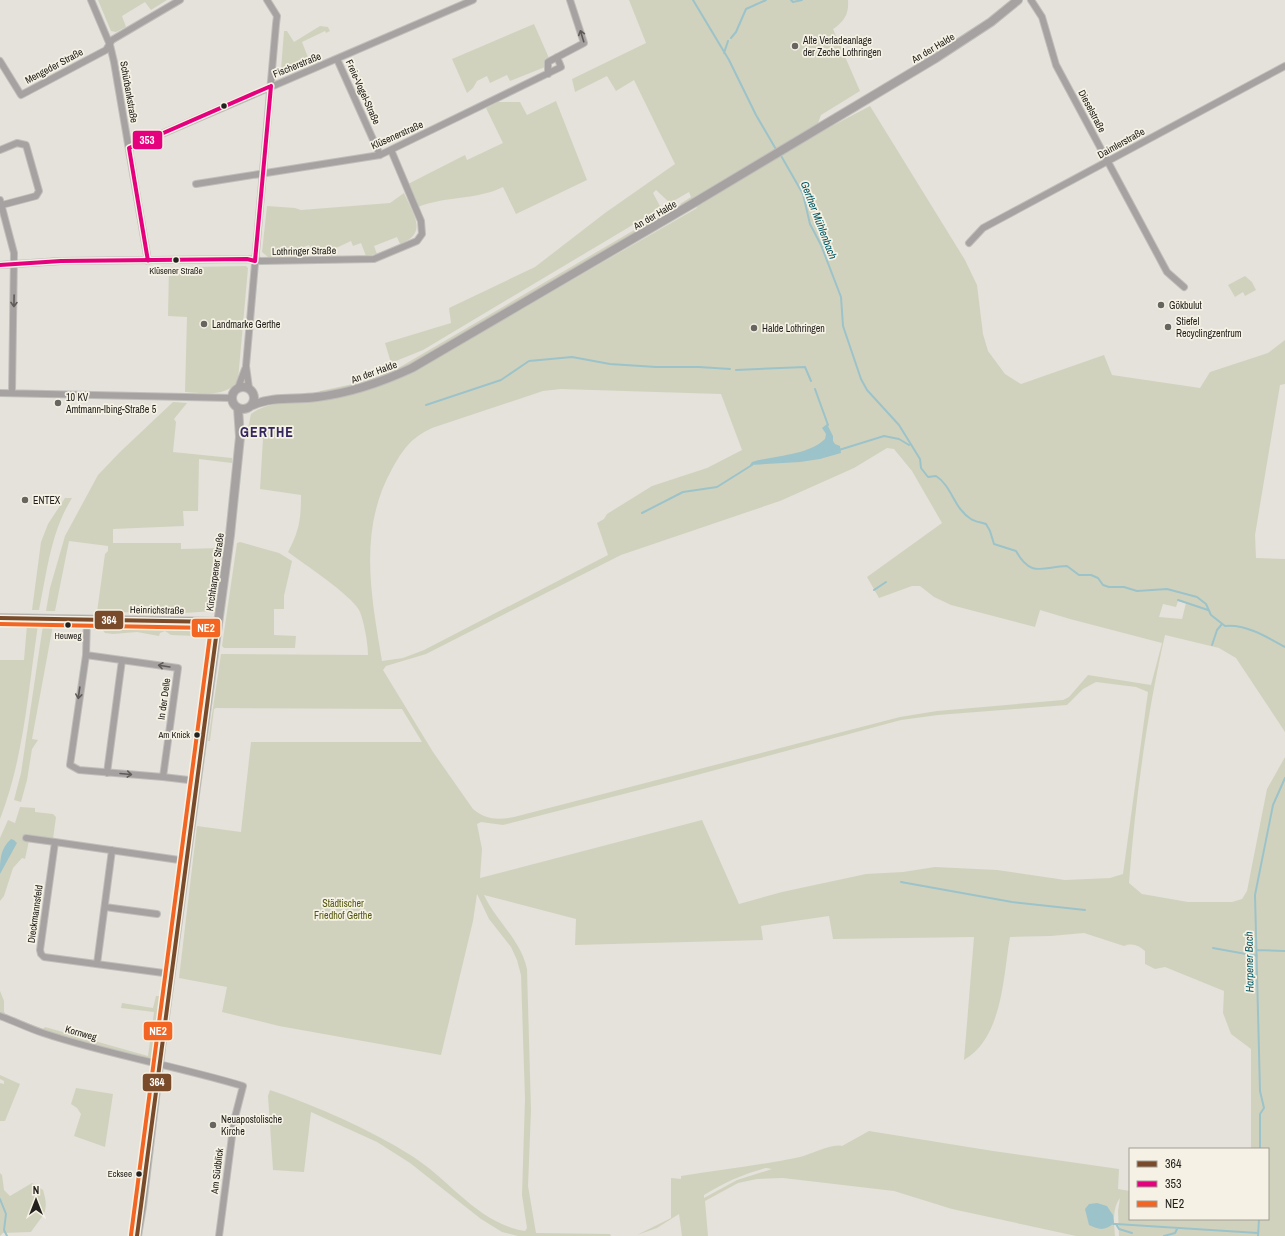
<svg xmlns="http://www.w3.org/2000/svg" width="1285" height="1236" viewBox="0 0 1285 1236" font-family="'Archivo Narrow',sans-serif">
  <style>
    .green { fill: #d1d2bd; fill-rule: evenodd }
    .water { fill: #9cc3ca }
    .lines { fill: none; stroke-linecap: round; stroke-linejoin: round }
    .stream { stroke: #9cc3ca; stroke-width: 2 }
    .minor-casing { stroke: #c0beba; stroke-width: 8 }
    .tertiary-casing { stroke: #c0beba; stroke-width: 10 }
    .minor { stroke: #a5a2a1; stroke-width: 6 }
    .tertiary { stroke: #a5a2a1; stroke-width: 8 }
    .bus-1-casing { stroke: #f5f1e4; stroke-width: 7 }
    .bus-2-casing { stroke: #f5f1e4; stroke-width: 7 }
    .bus-3-casing { stroke: #f5f1e4; stroke-width: 7 }
    .bus-1 { stroke: #7a4b2a; stroke-width: 4 }
    .bus-2 { stroke: #e5007d; stroke-width: 4 }
    .bus-3 { stroke: #f26522; stroke-width: 4 }
    .oneway { stroke: #5e5b58 }
    .poi-dot { fill: #676560; stroke: #f5f1e4; stroke-width: 1.5 }
    .bus-dot { fill: #23211d; stroke: #f5f1e4; stroke-width: 1.5 }
    .labels { text-anchor: middle; dominant-baseline: central; stroke-width: 3.5; stroke-linejoin: round; paint-order: stroke }
    .bus-label { font-size: 9px; fill: #23211d; stroke: #f5f1e4 }
    .poi-label { font-size: 10px; fill: #23211d; stroke: #f5f1e4; text-anchor: start }
    .street-label { font-size: 10px; fill: #23211d; stroke: #f5f1e4 }
    .park-label { font-size: 10px; fill: #54570c; stroke: #f5f1e4 }
    .water-label { font-size: 11px; font-style: italic; fill: #025865; stroke: #f5f1e4 }
    .district-label { font-size: 14px; font-weight: bold; letter-spacing: 1px; fill: #322560; stroke: #f5f1e4 }
    .line-badge { stroke: #f5f1e4; stroke-width: 1.5 }
    .badge-label { font-size: 11px; text-anchor: middle; font-weight: bold; fill: #fff }
  </style>
  <rect width="100%" height="100%" fill="#e4e2db"/>
  <path class="green" d="M 98,0 L 167,0 L 151,10 L 145,2 L 122,16 L 126,27 L 116,32 L 111,31 Z
    M 629,0 L 848,0 C 849,13 845,21 833,29 L 860,91 L 821,115 L 818,123 L 853,104 L 815,135 L 870,106 L 965,260 L 977,285 L 983,334 L 988,351 L 1005,374 L 1021,384 L 1104,355 L 1112,375 L 1200,388 L 1210,372 L 1268,353 L 1285,340 L 1285,384 L 1280,385 L 1255,535 L 1256,558 L 1285,559 L 1285,732 L 1236,658 L 1219,648 L 1165,635 C 1147,714 1135,802 1129,883 L 1142,894 L 1188,902 L 1232,902 L 1242,899 L 1247,891 L 1267,789 L 1285,757 L 1285,1236 L 1119,1236 L 1118,1211 L 1120,1198 C 1112,1209 1114,1223 1115,1236 L 1076,1236 L 952,1209 L 894,1191 L 783,1178 L 757,1179 L 738,1183 L 705,1201 L 708,1236 L 682,1236 L 679,1214 L 657,1228 L 637,1235 L 671,1218 L 671,1178 L 681,1179 L 681,1176 C 721,1170 761,1165 800,1157 C 812,1154 832,1143 842,1146 L 869,1131 L 993,1151 L 1119,1169 L 1118,1189 L 1130,1191 L 1130,1219 L 1268,1219 L 1268,1149 L 1251,1149 L 1251,1049 L 1231,1034 L 1223,1013 L 1224,991 L 1165,967 L 1155,969 L 1145,964 L 1145,951 C 1138,945 1133,943 1124,946 L 1084,933 L 1051,936 L 1010,937 C 1003,977 1003,1037 964,1060 L 974,937 L 833,939 L 829,916 L 761,926 L 763,940 L 575,945 L 576,919 L 484,895 C 496,921 521,940 527,969 L 531,1110 L 528,1186 L 536,1233 L 610,1234 L 611,1236 L 518,1236 L 502,1232 L 481,1219 L 410,1163 L 377,1142 L 311,1112 L 304,1172 L 273,1170 L 268,1096 L 270,1090 C 319,1107 369,1129 412,1156 C 450,1180 479,1224 525,1231 L 527,1228 L 522,1195 L 525,1099 L 521,975 L 517,960 L 511,947 L 489,919 L 477,894 L 473,921 L 441,1055 L 279,1026 L 222,1012 L 227,987 L 179,978 L 197,826 L 241,832 L 251,742 L 422,742 L 402,709 L 216,708 L 214,709 L 210,741 L 208,741 L 221,654 L 368,655 C 368,644 364,620 359,610 C 350,594 304,564 288,552 C 299,531 301,520 301,495 L 260,489 L 263,439 L 246,438 L 251,414 C 272,398 306,403 331,398 C 357,394 381,386 405,376 L 697,208 L 693,199 L 682,206 L 680,204 L 691,197 L 689,192 L 670,203 L 656,190 L 653,193 L 661,208 L 423,350 L 391,363 L 385,343 L 451,323 L 449,308 L 535,267 L 605,213 L 675,164 L 634,80 L 616,91 L 607,76 L 575,92 L 572,79 L 646,43 ZM 561,389 L 721,394 L 742,450 L 707,468 L 652,486 L 607,514 L 604,519 L 597,523 L 608,555 L 424,650 L 403,658 L 382,661 C 371,595 358,530 392,469 C 403,449 411,438 432,428 L 543,391 ZM 887,448 L 894,449 L 912,471 L 942,523 L 867,577 L 879,598 L 912,586 L 920,586 L 934,597 L 951,605 L 1035,627 L 1040,610 L 1070,619 L 1162,643 L 1151,685 L 1088,675 L 1069,697 L 1063,700 L 937,711 L 900,717 L 514,817 C 498,820 486,820 473,809 L 433,752 L 383,670 L 386,666 L 426,654 L 621,555 L 780,501 L 854,468 ZM 1178,601 L 1186,603 L 1182,619 L 1159,617 L 1163,604 L 1176,607 ZM 1096,682 L 1136,687 L 1148,692 L 1123,874 L 1110,878 L 1065,880 L 997,870 L 935,867 L 903,872 L 866,874 L 782,892 L 739,904 L 702,820 L 480,878 L 482,849 L 477,824 L 481,822 L 503,825 L 682,779 L 901,720 L 938,715 L 1067,705 L 1083,689 ZM 766,1168 L 772,1169 L 737,1180 L 704,1198 L 704,1195 C 724,1183 743,1174 766,1168 Z
    M 534,24 L 549,58 L 545,59 L 545,67 L 510,81 L 507,75 L 490,83 L 487,76 L 477,81 L 473,88 L 467,93 L 452,59 Z
    M 320,26 L 328,27 L 330,31 L 326,33 L 325,31 L 302,42 L 309,60 L 305,59 L 300,62 L 302,66 L 286,73 L 283,73 L 281,70 L 284,31 L 287,31 L 294,42 Z
    M 556,101 L 587,180 L 516,214 L 503,187 C 477,200 445,196 418,207 L 408,184 L 465,155 L 467,160 L 503,143 L 486,108 L 498,102 L 520,102 L 527,115 Z
    M 404,193 C 413,214 429,233 400,244 L 397,237 L 374,246 L 377,254 L 366,256 L 361,243 L 353,246 L 351,241 L 334,249 L 336,256 L 325,256 L 321,247 L 312,250 L 309,245 L 295,250 L 297,257 L 268,257 L 262,252 L 267,206 L 295,208 L 301,210 L 390,203 Z
    M 653,219 L 655,221 L 423,358 C 390,375 357,387 320,393 L 320,391 L 367,381 L 400,367 Z
    M 246,266 L 248,268 L 238,380 C 227,398 203,393 185,392 L 187,317 L 168,316 L 169,267 L 180,267 L 180,270 L 193,269 L 193,267 Z
    M 1245,276 L 1252,282 L 1256,290 L 1245,296 L 1243,292 L 1235,297 L 1228,285 Z
    M 173,402 L 187,403 L 174,419 L 176,422 L 173,452 L 232,458 L 232,463 L 199,459 L 198,511 L 183,511 L 184,526 L 113,529 L 113,543 L 181,543 L 181,549 L 222,548 L 212,611 L 185,613 L 97,612 L 105,554 L 108,551 L 108,546 L 69,541 L 55,611 L 46,611 L 50,588 L 65,536 L 98,475 L 120,452 Z
    M 65,498 L 72,498 C 51,531 47,572 39,610 L 32,610 L 41,542 L 48,524 Z
    M 240,542 L 279,553 L 292,561 L 284,596 L 284,609 L 274,609 L 274,635 L 296,636 L 295,648 L 224,648 L 222,646 L 237,543 Z
    M 92,624 L 208,627 L 209,632 L 196,636 L 171,635 L 165,631 L 160,633 L 159,636 L 137,632 L 113,634 L 105,633 L 101,628 L 97,630 L 91,629 Z
    M 27,625 L 38,625 C 28,691 24,757 0,819 L 0,660 L 24,660 Z
    M 43,625 L 53,625 L 32,739 L 38,740 L 32,749 L 27,780 L 21,802 L 14,800 L 21,773 Z
    M 20,807 L 35,808 L 35,812 L 53,814 L 56,817 L 53,839 L 30,836 L 25,859 L 22,858 L 13,868 L 4,896 L 0,901 L 0,838 L 8,820 L 15,823 Z
    M 0,991 L 4,1001 L 4,1011 L 5,1014 L 43,1029 L 45,1027 L 148,1056 L 154,1012 L 121,1008 L 122,1003 L 153,1008 L 156,996 L 161,996 L 151,1059 L 149,1060 L 48,1032 L 0,1013 Z
    M 0,1075 L 20,1084 L 5,1121 L 0,1121 L 0,1083 L 4,1084 L 4,1081 L 0,1079 Z
    M 76,1088 L 113,1094 L 105,1147 L 74,1136 L 81,1114 L 77,1108 L 71,1104 Z
    M 0,1173 L 2,1175 L 4,1190 L 10,1196 L 32,1183 L 43,1190 C 50,1213 43,1214 31,1232 L 3,1233 L 0,1236 Z"/>
  <path class="water" d="M 827,424 L 833,436 L 833,441 L 835,444 L 840,446 L 841,453 L 820,459 L 800,462 L 750,465 L 752,462 C 775,455 807,456 825,439 L 826,434 L 822,428 Z
    M 11,839 L 14,840 L 17,843 L 0,874 C 0,860 0,849 11,839 Z
    M 1097,1203 L 1107,1206 L 1113,1215 L 1114,1223 C 1105,1231 1099,1230 1089,1225 L 1085,1209 L 1089,1204 Z"/>
  <g class="lines">
    <path class="stream" d="M 693,0 L 729,60 L 756,115 L 777,151
      M 791,0 L 793,2 L 802,0
      M 731,38 L 736,32 L 746,9 L 766,0
      M 724,53 L 728,41
      M 780,154 L 803,194 L 810,224 L 821,245 L 841,297 L 843,326 L 861,379 L 867,390 L 899,425 L 920,459 L 921,468 L 928,477 L 936,476 C 952,486 954,509 971,519 C 975,522 981,522 986,524 L 990,531 L 994,544 L 1016,551 C 1031,578 1042,567 1067,566 L 1079,575 L 1091,575 L 1098,578 L 1103,585 L 1109,587 L 1124,587 L 1137,591 L 1167,589 L 1197,597 L 1206,604 L 1211,615 L 1225,626 C 1246,624 1267,637 1285,647
      M 736,370 L 805,367 L 811,381
      M 815,389 L 828,425
      M 426,405 L 501,380 L 529,361 L 572,357 L 610,364 L 656,367 L 699,367 L 730,369
      M 839,450 L 884,436 L 899,439 L 909,445
      M 642,513 L 683,492 L 717,487 L 752,465
      M 874,590 L 886,582
      M 1178,600 L 1208,610
      M 1212,645 L 1217,630 L 1222,624
      M 901,882 L 1012,902 L 1085,910
      M 1213,948 L 1257,956
      M 1257,950 L 1285,951
      M 1260,1149 L 1260,1114 L 1264,1108 L 1260,1091 L 1255,895 L 1273,805 L 1285,778
      M 0,1199 L 6,1214 L 4,1230 L 7,1236
      M 1113,1224 L 1116,1224 L 1119,1229 L 1132,1233
      M 1116,1224 L 1258,1233
      M 1164,1236 L 1175,1233 L 1177,1229
      M 1258,1236 L 1259,1219"/>
    <defs>
      <path id="minor" d="M 91,0 L 110,45 L 114,62 L 148,261
        M 1031,0 L 1042,17 L 1056,65 L 1167,272 L 1184,287
        M 337,59 L 380,155
        M 0,61 L 21,95 L 106,50 L 112,40 L 180,0
        M 548,74 L 548,62 L 584,43 L 570,0
        M 129,148 L 473,0
        M 0,150 L 17,143 L 26,145 L 39,191 L 36,196 L 2,205
        M 196,184 L 380,155 L 561,67 L 557,57
        M 0,200 L 14,253 L 12,393
        M 969,243 L 983,228 L 1285,66
        M 0,265 L 61,261 L 247,259 L 261,261 L 374,259 L 417,241 L 422,234 L 421,221 L 391,150
        M 238,388 L 245,369
        M 249,388 L 246,366 L 276,24 L 277,16 L 267,0
        M 0,393 L 232,398
        M 87,619 L 86,655 L 70,765 L 79,770 L 163,777 L 197,781
        M 86,655 L 178,668 L 163,777
        M 107,773 L 122,660
        M 26,838 L 55,842
        M 105,907 L 157,914
        M 97,964 L 112,850
        M 171,974 L 44,957 L 41,954 L 40,950 L 55,842 L 186,861
        M 0,1016 C 14,1021 28,1028 43,1033 C 109,1055 177,1066 243,1086 L 234,1121 L 219,1236"/>
      <path id="tertiary" d="M232 398a11 11 0 1 1 22 0a11 11 0 1 1-22 0Z
        M 253,405 C 273,396 296,400 317,397 C 350,393 382,382 412,368 L 692,204 L 936,58 L 991,22 L 1018,0
        M 0,618 L 218,622
        M 137,1236 L 142,1206 L 163,1031 L 230,535 L 240,437 L 238,408"/>
    </defs>
    <use href="#minor" class="minor-casing"/>
    <use href="#tertiary" class="tertiary-casing"/>
    <use href="#minor" class="minor"/>
    <use href="#tertiary" class="tertiary"/>
    <defs>
      <path id="bus-1" d="M 0,618 L 218,622
        M 137,1236 L 218,622"/>
      <path id="bus-2" d="M 148,261 L 129,148 L 271,86
        M 0,265 L 61,261 L 247,259 L 255,261 L 271,86"/>
      <path id="bus-3" d="M 0,624 L 211,628 L 131,1235"/>
    </defs>
    <use href="#bus-1" class="bus-1-casing"/>
    <use href="#bus-2" class="bus-2-casing"/>
    <use href="#bus-3" class="bus-3-casing"/>
    <use href="#bus-1" class="bus-1"/>
    <use href="#bus-2" class="bus-2"/>
    <use href="#bus-3" class="bus-3"/>
  </g>
  <defs><path id="oneway-shaft" d="M-6 0H5M1.5-3L5.5 0L1.5 3" fill="none" stroke-width="1.6" stroke-linecap="round" stroke-linejoin="round"/></defs>
  <g class="oneway">
    <use href="#oneway-shaft" transform="translate(582 36) rotate(-107)"/>
    <use href="#oneway-shaft" transform="translate(14 301) rotate(91)"/>
    <use href="#oneway-shaft" transform="translate(164 666) rotate(-171)"/>
    <use href="#oneway-shaft" transform="translate(79 693) rotate(98)"/>
    <use href="#oneway-shaft" transform="translate(126 774) rotate(5)"/>
  </g>
  <g class="poi-dot">
    <circle cx="795" cy="46" r="4"/>
    <circle cx="1161" cy="305" r="4"/>
    <circle cx="204" cy="324" r="4"/>
    <circle cx="1168" cy="327" r="4"/>
    <circle cx="754" cy="328" r="4"/>
    <circle cx="58" cy="403" r="4"/>
    <circle cx="25" cy="500" r="4"/>
    <circle cx="213" cy="1125" r="4"/>
  </g>
  <g class="bus-dot">
    <circle cx="224" cy="106" r="3.5"/>
    <circle cx="176" cy="260" r="3.5"/>
    <circle cx="68" cy="625" r="3.5"/>
    <circle cx="197" cy="735" r="3.5"/>
    <circle cx="139" cy="1174" r="3.5"/>
  </g>
  <g class="labels">
    <g class="bus-label">
      <text x="176" y="271">Klüsener Straße</text>
      <text x="68" y="636">Heuweg</text>
      <text x="190" y="735" text-anchor="end">Am Knick</text>
      <text x="132" y="1174" text-anchor="end">Ecksee</text>
    </g>
    <g class="poi-label">
      <text x="803" y="40">Alte Verladeanlage<tspan x="803" dy="12">der Zeche Lothringen</tspan></text>
      <text x="1169" y="305">Gökbulut</text>
      <text x="1176" y="321">Stiefel<tspan x="1176" dy="12">Recyclingzentrum</tspan></text>
      <text x="212" y="324">Landmarke Gerthe</text>
      <text x="762" y="328">Halde Lothringen</text>
      <text x="66" y="397">10 KV<tspan x="66" dy="12">Amtmann-Ibing-Straße 5</tspan></text>
      <text x="33" y="500">ENTEX</text>
      <text x="221" y="1119">Neuapostolische<tspan x="221" dy="12">Kirche</tspan></text>
    </g>
    <g class="street-label">
      <text transform="translate(933 48) rotate(-31)">An der Halde</text>
      <text transform="translate(297 65) rotate(-22)">Fischerstraße</text>
      <text transform="translate(54 66) rotate(-28)">Mengeder Straße</text>
      <text transform="translate(129 92) rotate(80)">Schürbankstraße</text>
      <text transform="translate(363 92) rotate(66)">Freie-Vogel-Straße</text>
      <text transform="translate(1092 111) rotate(62)">Dieselstraße</text>
      <text transform="translate(397 135) rotate(-24)">Klüsenerstraße</text>
      <text transform="translate(1121 143) rotate(-29)">Daimlerstraße</text>
      <text transform="translate(655 215) rotate(-30)">An der Halde</text>
      <text transform="translate(304 251) rotate(-1)">Lothringer Straße</text>
      <text transform="translate(374 372) rotate(-20)">An der Halde</text>
      <text transform="translate(215 572) rotate(-82)">Kirchharpener Straße</text>
      <text transform="translate(157 610) rotate(1)">Heinrichstraße</text>
      <text transform="translate(164 699) rotate(-82)">In der Delle</text>
      <text transform="translate(35 914) rotate(-82)">Dieckmannsfeld</text>
      <text transform="translate(81 1033) rotate(16)">Kornweg</text>
      <text transform="translate(217 1171) rotate(-83)">Am Südblick</text>
    </g>
    <g class="park-label">
      <text x="343" y="903">Städtischer<tspan x="343" dy="12">Friedhof Gerthe</tspan></text>
    </g>
    <g class="water-label">
      <text transform="translate(819 220) rotate(69)">Gerther Mühlenbach</text>
      <text transform="translate(1249 962) rotate(-91)">Harpener Bach</text>
    </g>
    <g class="district-label">
      <text x="267" y="432">GERTHE</text>
    </g>
  </g>
  <g class="line-badge">
    <rect x="132" y="130" width="31" height="20" rx="4" fill="#e5007d"/>
    <rect x="94" y="610" width="30" height="20" rx="4" fill="#7a4b2a"/>
    <rect x="191" y="618" width="30" height="20" rx="4" fill="#f26522"/>
    <rect x="143" y="1021" width="30" height="20" rx="4" fill="#f26522"/>
    <rect x="142" y="1073" width="30" height="19" rx="4" fill="#7a4b2a"/>
  </g>
  <g class="badge-label">
    <text x="147" y="144">353</text>
    <text x="109" y="624">364</text>
    <text x="206" y="632">NE2</text>
    <text x="158" y="1035">NE2</text>
    <text x="157" y="1086">364</text>
  </g>
  <rect x="1129" y="1148" width="140" height="72" fill="#f5f1e4" stroke="#a19e94"/>
  <rect x="1137" y="1161" width="20" height="6" fill="#7a4b2a" stroke="#a19e94"/>
  <text x="1165" y="1168" font-size="12" fill="#23211d">364</text>
  <rect x="1137" y="1181" width="20" height="6" fill="#e5007d" stroke="#a19e94"/>
  <text x="1165" y="1188" font-size="12" fill="#23211d">353</text>
  <rect x="1137" y="1201" width="20" height="6" fill="#f26522" stroke="#a19e94"/>
  <text x="1165" y="1208" font-size="12" fill="#23211d">NE2</text>
  <g transform="translate(36 1200)" stroke="#f5f1e4" stroke-width="3" paint-order="stroke">
  <path d="M0-3L7 15L0 10L-7 15Z" fill="#23211d"/>
  <text y="-6" font-size="11" font-weight="bold" text-anchor="middle" fill="#23211d">N</text>
  </g>
</svg>
